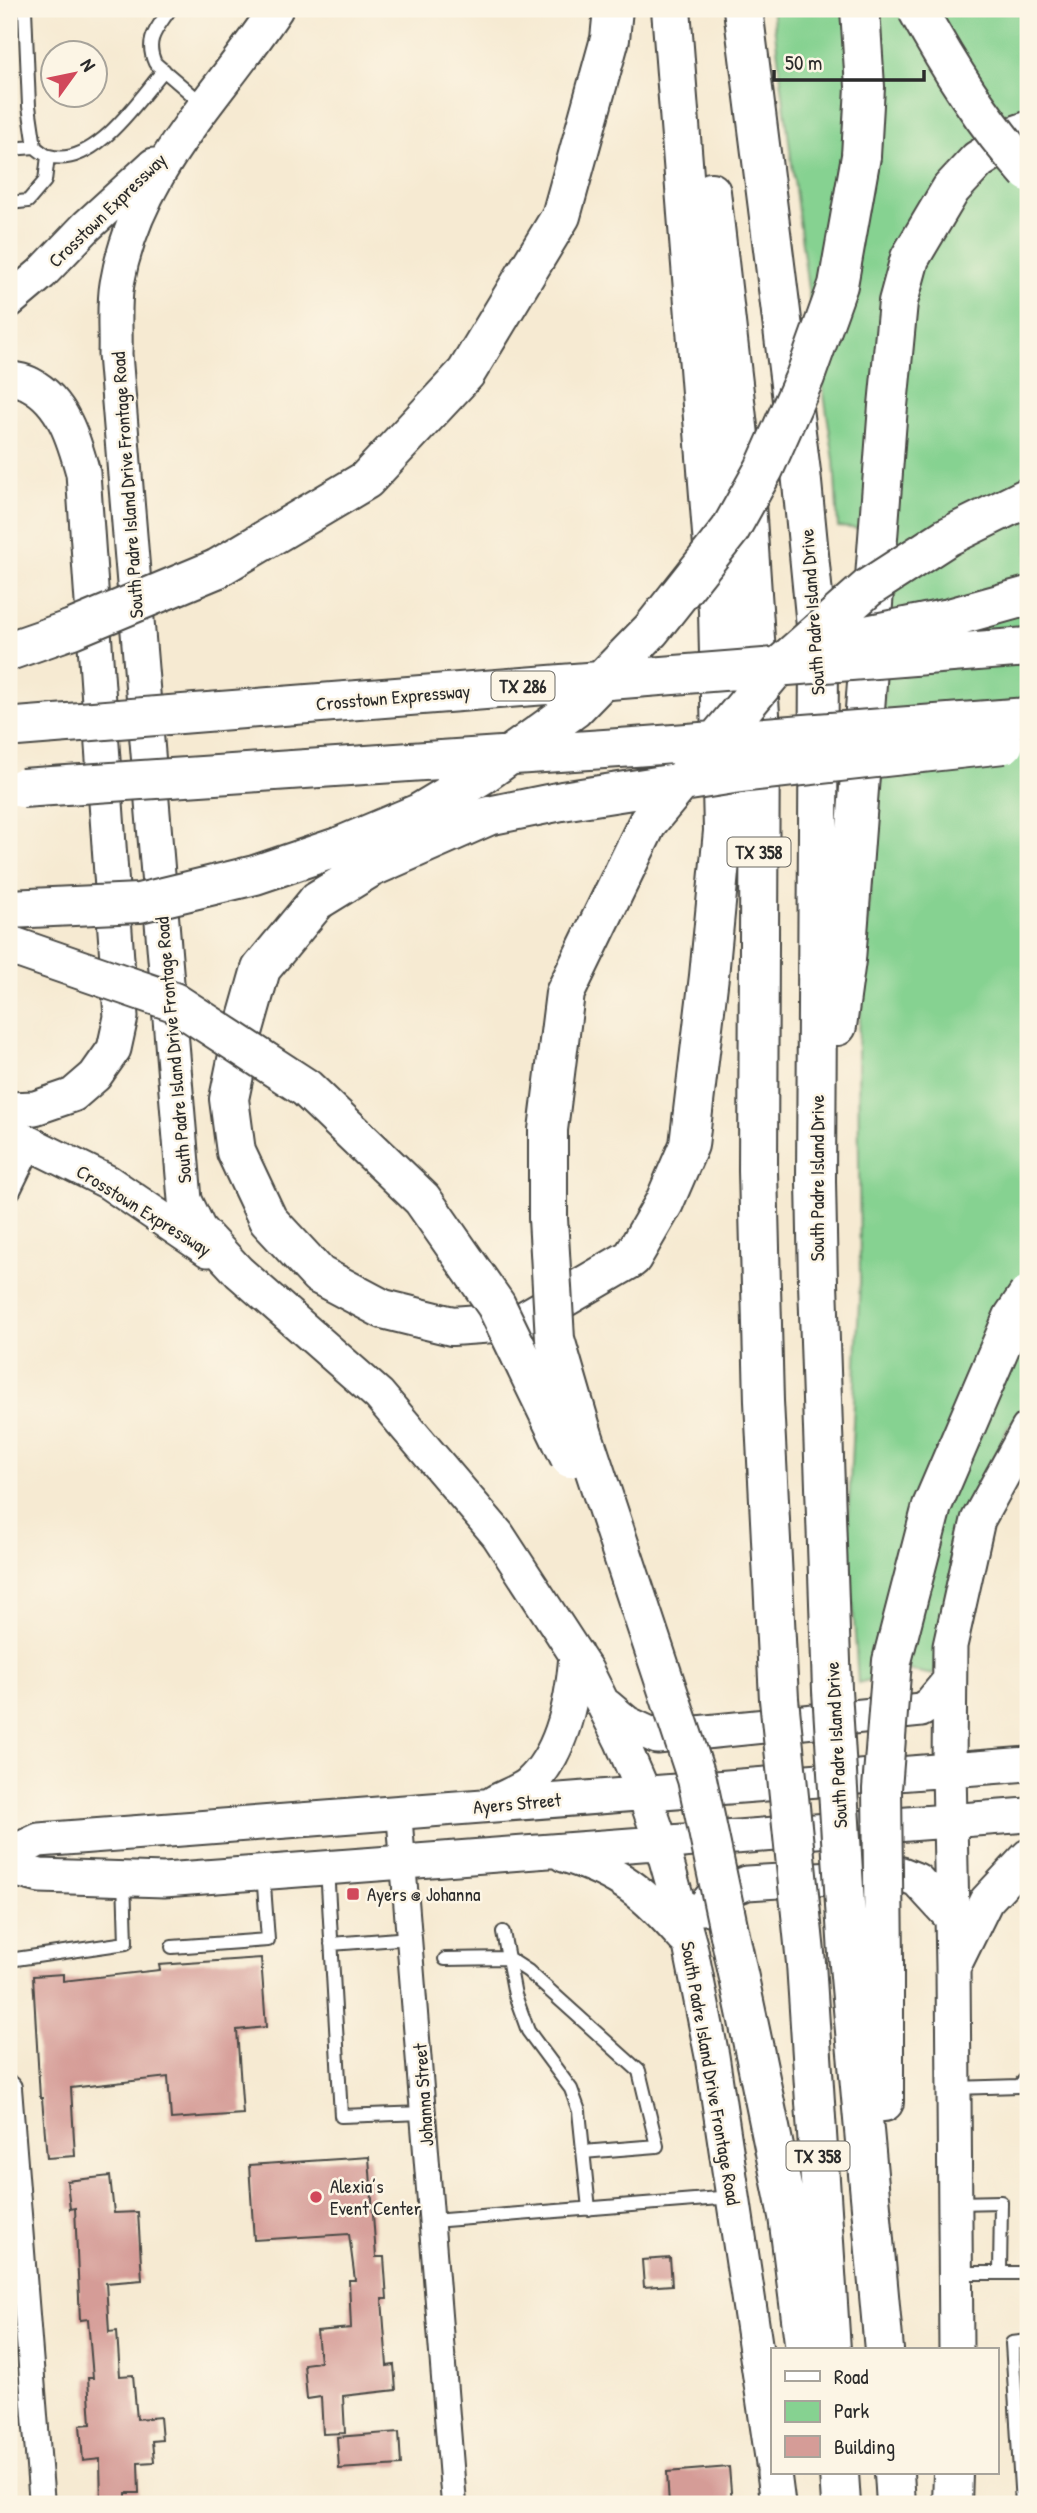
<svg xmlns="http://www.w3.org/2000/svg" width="1037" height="2513" viewBox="0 0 1037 2513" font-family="'Patrick Hand',sans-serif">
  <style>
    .green { fill: #86d291; stroke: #587e5e; stroke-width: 2 }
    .building { fill: #d59c97 }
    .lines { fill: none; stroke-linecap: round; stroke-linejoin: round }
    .lane-casing { stroke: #494844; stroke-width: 16 }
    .street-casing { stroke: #494844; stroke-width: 28 }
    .secondary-casing { stroke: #494844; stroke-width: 37 }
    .highway-casing { stroke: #494844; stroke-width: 42 }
    .lane { stroke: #fff; stroke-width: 12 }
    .street { stroke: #fff; stroke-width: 24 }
    .secondary { stroke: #fff; stroke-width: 33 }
    .highway { stroke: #fff; stroke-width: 38 }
    .highway-bridge-casing { stroke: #494844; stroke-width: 42; stroke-linecap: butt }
    .highway-bridge { stroke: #fff; stroke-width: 38 }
    .poi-dot { fill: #d1495b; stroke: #fcf5e5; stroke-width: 2.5 }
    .labels { text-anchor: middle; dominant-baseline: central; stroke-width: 5; stroke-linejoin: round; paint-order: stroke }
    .shield { fill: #fcf5e5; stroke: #6a6863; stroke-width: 2 }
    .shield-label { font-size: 18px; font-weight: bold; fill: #2b2b2b }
    .street-label { font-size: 19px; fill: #2b2b2b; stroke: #fcf5e5 }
    .poi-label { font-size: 19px; fill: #2b2b2b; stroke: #fcf5e5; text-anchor: start }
  </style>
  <rect width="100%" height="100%" fill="#fcf5e5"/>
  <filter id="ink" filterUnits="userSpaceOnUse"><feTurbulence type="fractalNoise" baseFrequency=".0143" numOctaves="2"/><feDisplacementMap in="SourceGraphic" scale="14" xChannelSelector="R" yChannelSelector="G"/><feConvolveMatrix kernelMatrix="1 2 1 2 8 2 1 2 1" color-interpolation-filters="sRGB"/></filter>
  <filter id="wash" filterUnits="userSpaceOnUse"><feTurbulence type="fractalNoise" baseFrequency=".00686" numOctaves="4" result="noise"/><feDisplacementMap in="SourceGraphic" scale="28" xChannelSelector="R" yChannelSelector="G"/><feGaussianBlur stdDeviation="1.57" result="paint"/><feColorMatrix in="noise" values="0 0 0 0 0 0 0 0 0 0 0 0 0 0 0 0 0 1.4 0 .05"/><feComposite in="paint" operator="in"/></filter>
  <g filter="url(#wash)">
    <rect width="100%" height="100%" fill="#f6ead2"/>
    <path class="green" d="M 772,9 L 1028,9 L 1028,1401 L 1008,1427 L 972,1505 L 933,1675 L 908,1670 L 858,1683 L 848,1524 L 860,1281 L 858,1045 L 892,591 L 865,529 L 838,527 L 834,460 L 807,282 Z"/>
    <g id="blocks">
      <path class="building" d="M 261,1958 L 266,2027 L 237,2030 L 243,2114 L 171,2119 L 168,2077 L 71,2088 L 75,2156 L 47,2158 L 42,2098 L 40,2098 L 33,1976 L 63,1974 L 63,1981 L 160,1970 L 159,1965 Z
        M 369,2157 L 376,2257 L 384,2257 L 387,2299 L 382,2299 L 387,2366 L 394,2365 L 396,2390 L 343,2396 L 345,2433 L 323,2434 L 321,2397 L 307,2399 L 304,2364 L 320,2362 L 317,2331 L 351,2328 L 349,2280 L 355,2280 L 349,2234 L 254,2240 L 249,2165 Z
        M 110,2176 L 114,2213 L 138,2212 L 142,2280 L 106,2283 L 109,2332 L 117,2331 L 120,2376 L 133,2375 L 137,2419 L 160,2417 L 162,2440 L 152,2441 L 154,2462 L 138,2463 L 139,2493 L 126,2493 L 126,2504 L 101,2504 L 100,2459 L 83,2461 L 80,2425 L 91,2424 L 88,2378 L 93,2378 L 88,2319 L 80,2320 L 75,2208 L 70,2209 L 67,2181 Z
        M 670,2258 L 672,2285 L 644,2287 L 642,2260 Z
        M 399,2432 L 401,2465 L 339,2469 L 337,2437 Z
        M 729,2467 L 732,2504 L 669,2504 L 667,2472 Z"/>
    </g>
  </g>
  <g filter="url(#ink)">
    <use href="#blocks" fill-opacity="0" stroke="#494844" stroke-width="2"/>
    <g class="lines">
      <defs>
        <path id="lane" d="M 25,9 L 29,106 L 35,147 C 39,150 44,155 49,156 C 94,169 138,100 164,70
          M 170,9 C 158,28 144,39 155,63 L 204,105
          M 9,149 L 35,147
          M 9,203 L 28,201 L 45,181 L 48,156
          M 327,1867 L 341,2116 L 424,2113
          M 503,1932 L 515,1995 L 528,2031 L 571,2089 L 579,2111 L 589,2209
          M 331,1944 L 411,1938
          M 172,1947 L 268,1940 L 263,1872
          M 445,1959 L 508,1958 L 528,1971 L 639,2071 L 657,2146 L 583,2152
          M 9,1960 L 126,1943 L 124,1878
          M 955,2088 L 1019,2086 L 1028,2076
          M 957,2203 L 1001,2202 L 1000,2273
          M 432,2221 L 732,2197
          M 956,2273 L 1028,2273
          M 1022,2504 L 1012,2343 L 1028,2341"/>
        <path id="street" d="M 9,1188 L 31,1143
          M 399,1812 L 454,2504
          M 9,2088 L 42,2504"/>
        <path id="secondary" d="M 276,9 C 216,100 136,171 117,284 C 113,307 116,332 115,354 L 185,1200 L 199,1229 L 239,1272 L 379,1395 L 498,1535 L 586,1670 L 621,1740 L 644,1793 L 661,1842 L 690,1945 L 712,2056 L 773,2464
          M 9,301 L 41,274 L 87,226 L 154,165
          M 9,378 C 15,380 24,380 30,384 C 63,401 74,440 83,473 L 121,1017 L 114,1049 L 95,1076 L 73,1095 L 35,1108 L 9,1109
          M 9,1133 L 108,1182 L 208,1250
          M 607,1706 L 627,1723 L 657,1737 L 921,1710 L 930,1704 L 949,1681
          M 495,1802 C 506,1796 520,1791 529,1784 C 563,1753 573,1697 576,1654
          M 9,1854 L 39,1840 L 1028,1764
          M 564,1855 C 621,1873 645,1893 684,1938
          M 9,1868 L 40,1876 L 164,1880 L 1028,1815
          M 703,1908 L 712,1897 L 747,1883 L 902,1874 L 917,1880 L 951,1917
          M 955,1964 L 986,1901 L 1028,1856
          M 956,2350 L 953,1967 L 949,1769 L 950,1646 L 978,1520 L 1028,1429
          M 774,2473 L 778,2504"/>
        <path id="highway" d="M 743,9 L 801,472 L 819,657 L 816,1181 L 818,1283 L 832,1690
          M 860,9 L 865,87 L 861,156
          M 711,192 L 745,488 L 760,714 L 758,1171 L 764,1401 L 779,1699
          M 216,569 L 366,480 L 466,373 L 561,216 L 610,39 L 613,9
          M 318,900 L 261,969 L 242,1036 L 229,1099 L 236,1152 L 268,1220 L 319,1275 L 383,1309 L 452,1326 L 524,1321 L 632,1258 L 664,1203 L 689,1145 L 709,976 L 723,831 L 718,610 L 671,9
          M 837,1026 L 846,960 L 888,406 L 898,302 L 910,258 L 951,189 L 978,160 L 1019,134 L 1028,131
          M 848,1954 L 884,2350
          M 806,1963 L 831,2350
          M 754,2049 L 788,2216 L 805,2350
          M 884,2102 L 884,1960
          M 839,2473 L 841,2504
          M 894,2473 L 896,2504
          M 952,2504 L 953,2473"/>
      </defs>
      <use href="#lane" class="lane-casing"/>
      <use href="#street" class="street-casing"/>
      <use href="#secondary" class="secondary-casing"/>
      <use href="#highway" class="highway-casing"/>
      <use href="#lane" class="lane"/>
      <use href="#street" class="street"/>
      <use href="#secondary" class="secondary"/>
      <use href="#highway" class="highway"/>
      <defs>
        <path id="highway-bridge" d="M 917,9 C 949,67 983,122 1028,172
          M 836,641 L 949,618 L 1028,596
          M 9,651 L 72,629 L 216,569
          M 17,727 L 1028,647
          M 22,788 L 634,747 L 1028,717
          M 318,900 L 370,868 L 488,816 L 562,801 L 740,773 L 1004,744
          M 9,909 L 139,903 L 255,875 L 338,847 L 419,813 L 482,775 L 574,709 L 651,630 L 730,530 L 764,469 L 805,377 L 838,285 L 861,156
          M 9,945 L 174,1002 L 306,1088 L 422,1199 L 496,1305 L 570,1458
          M 832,1690 L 848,1954
          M 779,1699 L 806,1963
          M 884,1960 L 882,1789 L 892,1661 L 932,1506 L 1013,1317 L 1028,1295
          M 754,2049 L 697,1779 L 583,1435 L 555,1339 L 548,1218 L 548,1130 L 565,993 L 648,822 L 774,671 L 868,588 L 947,537 L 1028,497"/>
      </defs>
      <use href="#highway-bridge" class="highway-bridge-casing"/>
      <use href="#highway-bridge" class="highway-bridge"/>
    </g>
  </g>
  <g class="poi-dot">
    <rect x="346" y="1887" width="14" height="14" rx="3.5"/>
    <circle cx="316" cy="2197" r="7"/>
  </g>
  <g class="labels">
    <g class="shield">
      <rect x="491.5" y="671.5" width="63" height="29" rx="5"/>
      <rect x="727.5" y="837.5" width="63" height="29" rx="5"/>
      <rect x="786.5" y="2141.5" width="63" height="29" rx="5"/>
    </g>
    <g class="shield-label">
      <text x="523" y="686">TX 286</text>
      <text x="759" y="852">TX 358</text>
      <text x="818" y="2156">TX 358</text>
    </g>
    <g class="street-label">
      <text transform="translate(107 210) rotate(-44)">Crosstown Expressway</text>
      <text transform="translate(127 485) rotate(-94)">South Padre Island Drive Frontage Road</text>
      <text transform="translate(812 612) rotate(-94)">South Padre Island Drive</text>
      <text transform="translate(393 697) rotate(-5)">Crosstown Expressway</text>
      <text transform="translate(173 1050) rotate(-95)">South Padre Island Drive Frontage Road</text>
      <text transform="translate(817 1178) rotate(-90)">South Padre Island Drive</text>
      <text transform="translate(144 1210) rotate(32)">Crosstown Expressway</text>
      <text transform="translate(836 1745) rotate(-93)">South Padre Island Drive</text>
      <text transform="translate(517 1803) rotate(-5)">Ayers Street</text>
      <text transform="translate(711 2073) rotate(80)">South Padre Island Drive Frontage Road</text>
      <text transform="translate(423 2095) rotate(-94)">Johanna Street</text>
    </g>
    <g class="poi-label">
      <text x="367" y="1894">Ayers @ Johanna</text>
      <text x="330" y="2186">Alexia’s<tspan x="330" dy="22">Event Center</tspan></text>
    </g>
  </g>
  <rect width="1037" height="2513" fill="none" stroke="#fcf5e5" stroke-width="35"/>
  <rect x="771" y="2348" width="228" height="126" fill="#fcf5e5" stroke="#a8a49b" stroke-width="2"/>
  <rect x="785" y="2371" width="35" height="10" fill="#ffffff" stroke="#a8a49b" stroke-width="2"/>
  <text x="834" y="2384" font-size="21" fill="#2b2b2b">Road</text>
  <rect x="785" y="2401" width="35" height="21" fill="#86d291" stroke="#a8a49b" stroke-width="2"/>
  <text x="834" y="2418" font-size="21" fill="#2b2b2b">Park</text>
  <rect x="785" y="2436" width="35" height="21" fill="#d59c97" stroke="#a8a49b" stroke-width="2"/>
  <text x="834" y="2454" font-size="21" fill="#2b2b2b">Building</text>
  <g transform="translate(74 74) rotate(57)"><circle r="33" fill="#fcf5e5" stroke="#a8a49b" stroke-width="2"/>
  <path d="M0-5L12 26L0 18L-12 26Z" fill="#d1495b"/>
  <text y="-10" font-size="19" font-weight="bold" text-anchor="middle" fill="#2b2b2b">N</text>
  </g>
  <path d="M774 70v10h150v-10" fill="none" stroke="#2b2b2b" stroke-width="3.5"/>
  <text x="785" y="70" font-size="21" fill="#2b2b2b" stroke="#fcf5e5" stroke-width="5" paint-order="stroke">50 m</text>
</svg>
